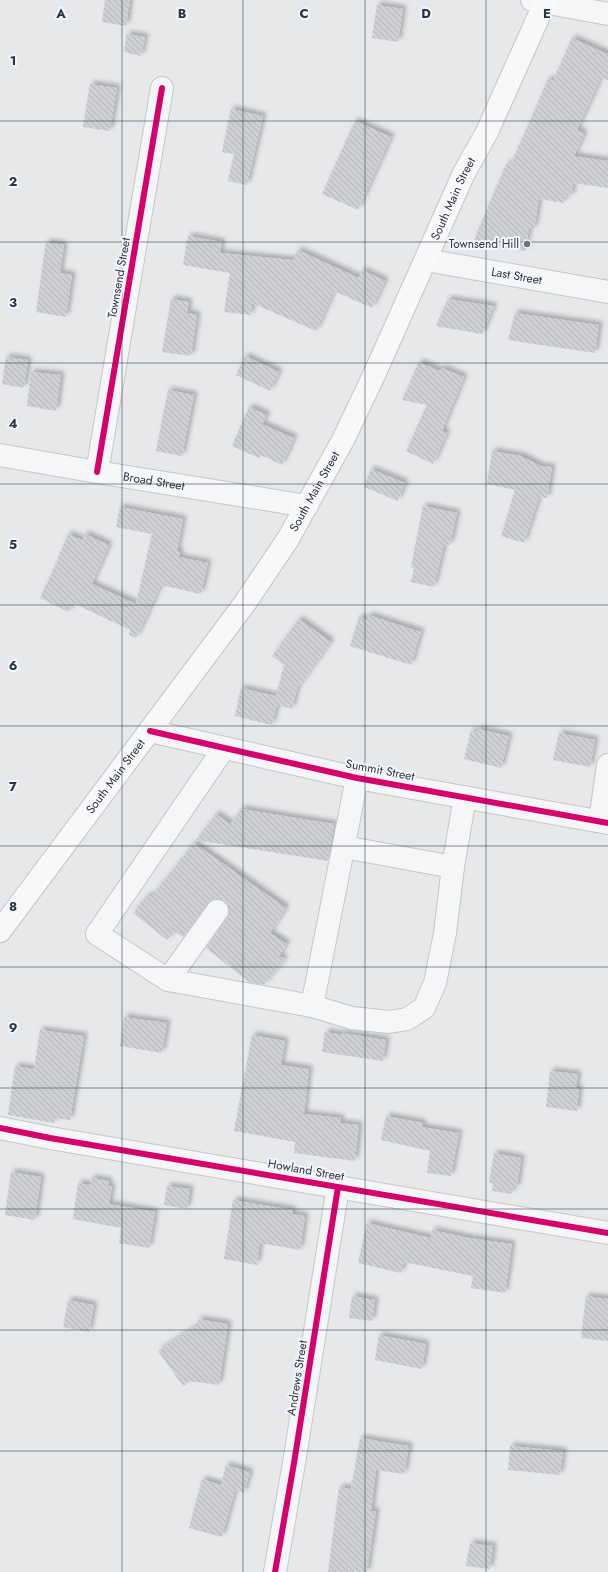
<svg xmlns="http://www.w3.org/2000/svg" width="608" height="1572" viewBox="0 0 608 1572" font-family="Jost,sans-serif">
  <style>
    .building { fill: url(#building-back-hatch); filter: url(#shadow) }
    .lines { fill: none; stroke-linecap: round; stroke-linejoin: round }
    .minor-casing { stroke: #c4c6c8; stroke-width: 24 }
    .major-casing { stroke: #c2c5c8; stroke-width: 24 }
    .minor { stroke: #f5f6f7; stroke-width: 22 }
    .major { stroke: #f8f8f8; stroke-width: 22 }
    .cycleway-casing { stroke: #f4f6f9; stroke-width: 8 }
    .cycleway { stroke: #d6006c; stroke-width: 6 }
    .grid { fill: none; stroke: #2b3445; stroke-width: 1; stroke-opacity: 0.55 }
    .poi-dot { fill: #6c737f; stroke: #f4f6f9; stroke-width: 1.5 }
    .labels { text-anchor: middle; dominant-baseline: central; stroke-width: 4; stroke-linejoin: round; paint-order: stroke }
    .street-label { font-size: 12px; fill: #2b3445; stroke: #f4f6f9 }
    .poi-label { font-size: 12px; fill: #2b3445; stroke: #f4f6f9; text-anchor: end }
    .grid-label { font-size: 13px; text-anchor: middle; font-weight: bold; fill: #2b3445; stroke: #f4f6f9; stroke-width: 4; stroke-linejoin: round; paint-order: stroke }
  </style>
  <defs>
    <pattern id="building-back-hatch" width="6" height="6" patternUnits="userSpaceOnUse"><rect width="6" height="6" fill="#ced0d3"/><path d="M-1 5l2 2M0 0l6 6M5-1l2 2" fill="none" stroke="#b1b3b6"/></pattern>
    <filter id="shadow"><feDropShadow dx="3.5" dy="-3.5" stdDeviation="2" flood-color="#0004"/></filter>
  </defs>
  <rect width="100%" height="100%" fill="#e6e8ea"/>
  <path class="building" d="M 105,0 L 130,0 L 126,26 L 102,22 Z
    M 377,5 L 403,9 L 398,42 L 372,38 Z
    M 127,34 L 145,37 L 141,56 L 124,52 Z
    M 572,38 L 608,54 L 608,80 L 601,77 L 577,130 L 584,134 L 574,156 L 608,161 L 608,188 L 573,183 L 571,197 L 565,196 L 564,203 L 539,199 L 534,229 L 529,229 L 525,251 L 483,245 L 474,240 L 495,190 L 507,163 L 511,164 L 548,79 L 553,81 Z
    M 90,84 L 117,88 L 110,131 L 83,127 Z
    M 231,109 L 263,116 L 247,185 L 228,181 L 234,154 L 222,152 Z
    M 355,121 L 391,137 L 358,210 L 322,194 Z
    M 188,236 L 222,242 L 220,253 L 293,260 L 298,250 L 359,278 L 362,270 L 385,281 L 372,308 L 334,291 L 316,331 L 252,303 L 251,315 L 224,312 L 230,273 L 183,265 Z
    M 46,242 L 64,245 L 60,273 L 72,275 L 66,317 L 36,312 Z
    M 171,299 L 189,302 L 187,313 L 197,315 L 191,356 L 162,352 Z
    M 448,299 L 494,306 L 482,334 L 436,326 Z
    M 515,313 L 599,325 L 595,353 L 508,340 Z
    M 245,356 L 279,372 L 270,391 L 236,375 Z
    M 6,357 L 28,360 L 24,388 L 2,384 Z
    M 419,362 L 440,371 L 442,368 L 464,377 L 442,431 L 447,433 L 433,464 L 406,451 L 427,405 L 402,400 Z
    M 31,372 L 61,375 L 56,411 L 27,406 Z
    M 168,390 L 194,395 L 182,456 L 156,451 Z
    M 249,407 L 267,415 L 262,424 L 294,438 L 282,465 L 261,455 L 259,458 L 232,446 Z
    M 492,451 L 521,456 L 541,466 L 552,467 L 547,498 L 539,497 L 524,543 L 501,536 L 515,490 L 487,484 Z
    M 371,469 L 405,483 L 398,501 L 364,487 Z
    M 423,506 L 457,513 L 450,545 L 444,544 L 434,587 L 411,582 L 414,568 L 411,567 Z
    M 120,507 L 183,519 L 177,551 L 180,551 L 179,557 L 208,563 L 201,594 L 161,585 L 136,638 L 129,635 L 130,630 L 73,603 L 68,612 L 40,598 L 58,560 L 57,560 L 68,534 L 82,540 L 85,534 L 109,545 L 92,584 L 136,604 L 152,534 L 116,527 Z
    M 368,615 L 421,632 L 411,665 L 350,646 L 359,617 L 367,620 Z
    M 299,619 L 331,642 L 297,689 L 292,709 L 277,705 L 272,725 L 235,716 L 241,688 L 276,696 L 284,665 L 272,656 Z
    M 478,729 L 509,736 L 501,768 L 464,759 L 471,731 L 477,732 Z
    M 559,733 L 595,740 L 590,767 L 553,760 Z
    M 242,809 L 334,824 L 328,861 L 196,840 L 216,814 L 230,824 Z
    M 194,843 L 286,908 L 270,933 L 287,944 L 279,956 L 285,959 L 264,985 L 249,982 L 206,948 L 227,918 L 229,913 L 228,906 L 224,901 L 218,899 L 211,900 L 207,904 L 183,937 L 174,931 L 167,940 L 133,913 L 148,895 L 151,897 Z
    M 124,1017 L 167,1023 L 162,1053 L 120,1046 Z
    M 40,1030 L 84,1036 L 70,1120 L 55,1118 L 54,1123 L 8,1115 L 15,1066 L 34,1069 Z
    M 325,1032 L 342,1035 L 342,1033 L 386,1040 L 383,1061 L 322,1052 Z
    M 252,1035 L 285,1041 L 281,1065 L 309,1069 L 304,1114 L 341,1118 L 340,1123 L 359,1125 L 355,1161 L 294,1153 L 295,1142 L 234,1131 Z
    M 550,1071 L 578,1074 L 576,1088 L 579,1089 L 577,1111 L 546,1107 Z
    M 386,1116 L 423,1123 L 422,1127 L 459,1133 L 451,1176 L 427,1173 L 430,1151 L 381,1140 Z
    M 494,1153 L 521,1158 L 517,1188 L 513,1187 L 512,1194 L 492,1191 L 493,1183 L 489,1183 Z
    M 11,1172 L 41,1177 L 35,1220 L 5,1215 Z
    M 91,1178 L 109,1181 L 108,1186 L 112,1187 L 109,1204 L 155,1212 L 149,1248 L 119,1243 L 121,1228 L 73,1219 L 78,1183 L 90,1185 Z
    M 167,1186 L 190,1189 L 187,1209 L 164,1205 Z
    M 233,1200 L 293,1210 L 292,1214 L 305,1216 L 300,1250 L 260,1243 L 257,1265 L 224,1259 Z
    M 367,1223 L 431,1238 L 432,1230 L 469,1238 L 512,1244 L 505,1293 L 471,1288 L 473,1276 L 404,1262 L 401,1273 L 358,1263 Z
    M 352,1296 L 375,1300 L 372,1321 L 349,1318 Z
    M 586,1296 L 608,1299 L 608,1341 L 581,1338 Z
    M 68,1300 L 94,1305 L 89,1332 L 63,1327 Z
    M 198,1319 L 228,1324 L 219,1385 L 190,1381 L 183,1386 L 158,1351 L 198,1325 Z
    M 379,1335 L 426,1344 L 422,1369 L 375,1360 Z
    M 360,1438 L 409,1446 L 404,1474 L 376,1470 L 371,1511 L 376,1511 L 367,1572 L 328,1572 L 339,1487 L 351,1489 Z
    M 510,1446 L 563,1451 L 560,1475 L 508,1470 Z
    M 226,1465 L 250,1472 L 244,1493 L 235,1490 L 222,1537 L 189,1528 L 202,1479 L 221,1485 Z
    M 470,1543 L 493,1546 L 490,1569 L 466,1566 Z"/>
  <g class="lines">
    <defs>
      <g id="minor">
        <path d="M 532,0 L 608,14"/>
        <path id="s1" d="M 426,260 L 608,292"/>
        <path id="s2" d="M 0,455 L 97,472 L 307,506"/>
        <path d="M 97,472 L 162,88"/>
        <path d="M 150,731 L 357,778 L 608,823"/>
        <path d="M 224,748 L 97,934 L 168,980 L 312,1006 L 357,778"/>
        <path d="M 600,821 L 608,765"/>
        <path d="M 344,847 L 453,867"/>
        <path d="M 168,980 L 217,911"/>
        <path d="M 312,1006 L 352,1018 L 389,1022 L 407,1019 L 424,1008 L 435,983 L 445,933 L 453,867 L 465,797"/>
        <path d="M 0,1128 L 50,1138 L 608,1233"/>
        <path d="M 275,1572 L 294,1463 L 338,1187"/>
      </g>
      <g id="major">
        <path id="s3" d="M 0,931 L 245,603 L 288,539 L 343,440 L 374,375 L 464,173 L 487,132 L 546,0"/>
      </g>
    </defs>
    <use href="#minor" class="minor-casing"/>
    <use href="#major" class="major-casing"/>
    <use href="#minor" class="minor"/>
    <use href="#major" class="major"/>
    <defs>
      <path id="cycleway" d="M 97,472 L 162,88
        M 150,731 L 357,778 L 608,823
        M 0,1128 L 50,1138 L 608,1233
        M 275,1572 L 294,1463 L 338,1187"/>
    </defs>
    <use href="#cycleway" class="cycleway-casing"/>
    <use href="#cycleway" class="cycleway"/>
  </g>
  <path class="grid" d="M 122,0 L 122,1572M 243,0 L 243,1572M 365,0 L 365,1572M 486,0 L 486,1572M 0,121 L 608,121M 0,242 L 608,242M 0,363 L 608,363M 0,484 L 608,484M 0,605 L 608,605M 0,726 L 608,726M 0,846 L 608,846M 0,967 L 608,967M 0,1088 L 608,1088M 0,1209 L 608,1209M 0,1330 L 608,1330M 0,1451 L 608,1451"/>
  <circle class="poi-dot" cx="527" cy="244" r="4"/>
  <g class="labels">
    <g class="street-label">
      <text stroke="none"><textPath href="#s3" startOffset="865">South Main Street</textPath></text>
      <text stroke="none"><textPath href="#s1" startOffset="92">Last Street</textPath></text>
      <text transform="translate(119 278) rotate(-80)">Townsend Street</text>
      <text stroke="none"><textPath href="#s2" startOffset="156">Broad Street</textPath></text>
      <text stroke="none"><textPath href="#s3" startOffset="541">South Main Street</textPath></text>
      <text transform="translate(380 770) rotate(11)">Summit Street</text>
      <text stroke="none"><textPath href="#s3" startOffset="193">South Main Street</textPath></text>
      <text transform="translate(306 1170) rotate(10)">Howland Street</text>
      <text transform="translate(297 1378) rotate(-81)">Andrews Street</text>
    </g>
    <g class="poi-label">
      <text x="519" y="244">Townsend Hill</text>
    </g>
  </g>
  <g class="grid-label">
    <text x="61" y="18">A</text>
    <text x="182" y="18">B</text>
    <text x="304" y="18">C</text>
    <text x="426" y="18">D</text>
    <text x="547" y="18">E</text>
    <text x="13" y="65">1</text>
    <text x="13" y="186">2</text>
    <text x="13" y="307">3</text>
    <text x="13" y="428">4</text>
    <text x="13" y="549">5</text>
    <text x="13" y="670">6</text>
    <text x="13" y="791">7</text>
    <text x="13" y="911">8</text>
    <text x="13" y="1032">9</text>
  </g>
</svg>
